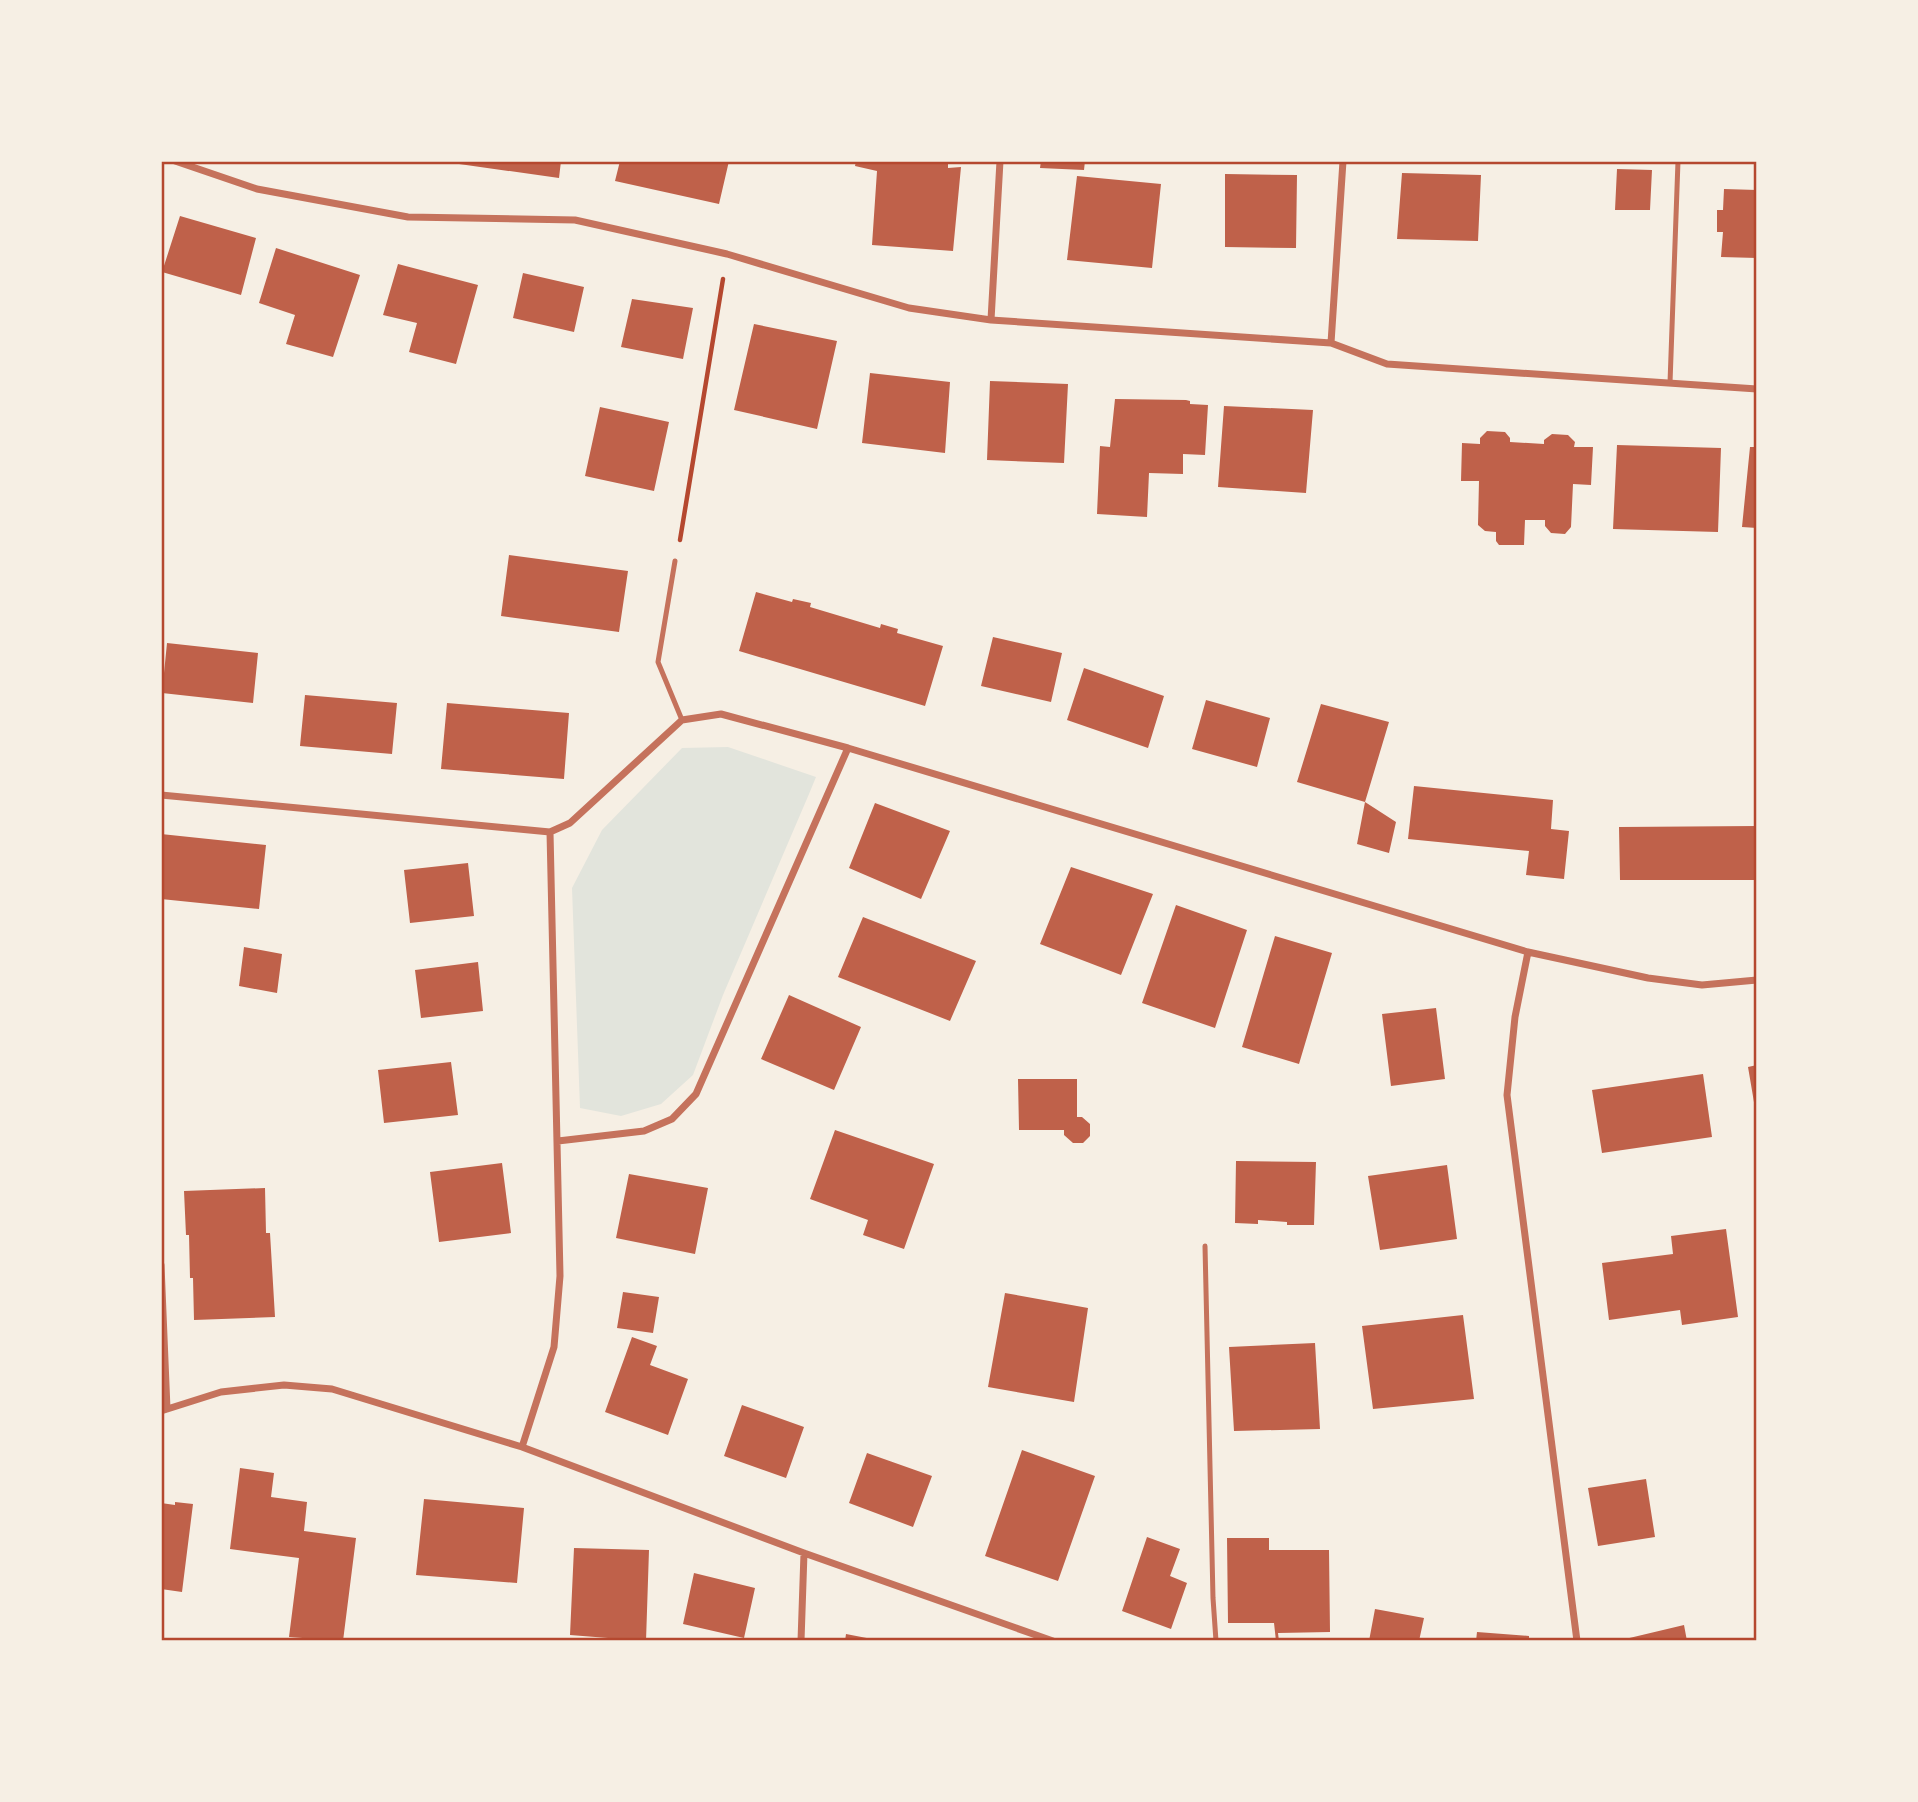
<svg xmlns="http://www.w3.org/2000/svg" width="1918" height="1802" viewBox="0 0 1918 1802" font-family="Lato,sans-serif">
  <style>
    .green { fill: #e2e4dc }
    .building { fill: #bf614a }
    .lines { fill: none; stroke-linecap: round; stroke-linejoin: round }
    .path { stroke: #b5482f; stroke-width: 4.5 }
    .service { stroke: #c5725c; stroke-width: 5 }
    .minor { stroke: #c5725c; stroke-width: 7 }
    .neatline { fill: none; stroke: #b5482f; stroke-width: 2.5 }
  </style>
  <rect width="100%" height="100%" fill="#f6efe4"/>
  <path class="green" d="M 728,747 L 816,777 L 809,794 L 723,995 L 693,1075 L 661,1104 L 621,1116 L 580,1108 L 572,888 L 602,830 L 682,748 Z"/>
  <path class="building" d="M 452,161 L 561,161 L 559,178 L 452,163 Z
    M 620,161 L 729,161 L 719,204 L 615,181 Z
    M 856,161 L 948,161 L 948,168 L 961,167 L 953,251 L 872,245 L 877,171 L 855,166 Z
    M 1041,161 L 1085,161 L 1084,170 L 1040,168 Z
    M 1617,169 L 1652,170 L 1650,210 L 1615,210 Z
    M 1402,173 L 1481,175 L 1478,241 L 1397,239 Z
    M 1225,174 L 1297,175 L 1296,248 L 1225,247 Z
    M 1077,176 L 1161,184 L 1152,268 L 1067,260 Z
    M 1724,189 L 1757,190 L 1757,258 L 1721,257 L 1723,232 L 1717,232 L 1717,210 L 1723,210 Z
    M 180,216 L 256,238 L 241,295 L 162,272 Z
    M 276,248 L 360,275 L 333,357 L 286,344 L 295,315 L 259,303 Z
    M 398,264 L 478,285 L 456,364 L 409,352 L 417,323 L 383,315 Z
    M 523,273 L 584,287 L 574,332 L 513,318 Z
    M 632,299 L 693,308 L 683,359 L 621,347 Z
    M 754,324 L 837,341 L 817,429 L 734,410 Z
    M 870,373 L 950,382 L 945,453 L 862,443 Z
    M 990,381 L 1068,384 L 1064,463 L 987,460 Z
    M 1115,399 L 1186,400 L 1190,401 L 1190,404 L 1208,405 L 1205,455 L 1183,454 L 1183,474 L 1149,473 L 1147,517 L 1097,514 L 1100,446 L 1110,447 Z
    M 1224,406 L 1313,410 L 1306,493 L 1218,487 Z
    M 600,407 L 669,422 L 654,491 L 585,476 Z
    M 1487,431 L 1505,432 L 1510,438 L 1510,442 L 1528,443 L 1544,444 L 1544,440 L 1552,434 L 1568,435 L 1575,442 L 1574,447 L 1593,447 L 1591,485 L 1573,484 L 1571,527 L 1565,534 L 1551,533 L 1545,526 L 1545,520 L 1525,520 L 1524,545 L 1499,545 L 1496,541 L 1496,532 L 1485,531 L 1478,525 L 1479,481 L 1461,481 L 1462,443 L 1480,444 L 1480,438 Z
    M 1617,445 L 1721,448 L 1718,532 L 1613,529 Z
    M 1750,447 L 1757,447 L 1757,528 L 1742,527 Z
    M 509,555 L 628,571 L 619,632 L 501,616 Z
    M 756,592 L 792,602 L 793,599 L 811,603 L 810,607 L 880,628 L 881,624 L 898,629 L 897,633 L 943,646 L 925,706 L 739,651 Z
    M 993,637 L 1062,653 L 1051,702 L 981,686 Z
    M 167,643 L 258,653 L 253,703 L 162,693 Z
    M 1084,668 L 1164,696 L 1148,748 L 1067,720 Z
    M 305,695 L 397,703 L 392,754 L 300,746 Z
    M 1206,700 L 1270,718 L 1257,767 L 1192,749 Z
    M 447,703 L 569,713 L 564,779 L 441,769 Z
    M 1321,704 L 1389,722 L 1365,802 L 1297,782 Z
    M 1414,786 L 1553,800 L 1551,829 L 1569,831 L 1564,879 L 1526,875 L 1529,851 L 1408,839 Z
    M 1365,802 L 1396,822 L 1389,853 L 1357,844 Z
    M 875,803 L 950,831 L 921,899 L 849,868 Z
    M 1757,826 L 1757,880 L 1620,880 L 1619,827 Z
    M 161,834 L 266,845 L 259,909 L 161,899 Z
    M 468,863 L 474,916 L 410,923 L 404,870 Z
    M 1071,867 L 1153,894 L 1121,975 L 1040,944 Z
    M 1176,905 L 1247,930 L 1215,1028 L 1142,1003 Z
    M 863,917 L 976,961 L 950,1021 L 838,977 Z
    M 1275,936 L 1332,953 L 1299,1064 L 1242,1047 Z
    M 244,947 L 282,954 L 277,993 L 239,986 Z
    M 478,962 L 483,1011 L 421,1018 L 415,970 Z
    M 789,995 L 861,1027 L 834,1090 L 761,1059 Z
    M 1436,1008 L 1445,1079 L 1391,1086 L 1382,1014 Z
    M 451,1062 L 458,1115 L 384,1123 L 378,1070 Z
    M 1757,1065 L 1757,1114 L 1756,1114 L 1748,1067 Z
    M 1703,1074 L 1712,1137 L 1602,1153 L 1592,1090 Z
    M 1018,1079 L 1077,1079 L 1077,1117 L 1082,1117 L 1090,1124 L 1090,1136 L 1083,1143 L 1073,1143 L 1064,1135 L 1064,1130 L 1019,1130 Z
    M 835,1130 L 934,1164 L 904,1249 L 863,1235 L 868,1220 L 810,1199 Z
    M 1236,1161 L 1316,1162 L 1314,1225 L 1287,1225 L 1287,1222 L 1258,1220 L 1258,1224 L 1235,1223 Z
    M 502,1163 L 511,1233 L 439,1242 L 430,1172 Z
    M 1447,1165 L 1457,1239 L 1380,1250 L 1368,1176 Z
    M 629,1174 L 708,1188 L 695,1254 L 616,1238 Z
    M 265,1188 L 266,1233 L 270,1233 L 275,1317 L 194,1320 L 193,1278 L 190,1278 L 189,1235 L 186,1235 L 184,1191 Z
    M 1726,1229 L 1738,1317 L 1682,1325 L 1680,1310 L 1609,1320 L 1602,1263 L 1673,1254 L 1671,1236 Z
    M 623,1292 L 659,1297 L 653,1333 L 617,1328 Z
    M 1005,1293 L 1088,1308 L 1074,1402 L 988,1387 Z
    M 1463,1315 L 1474,1399 L 1373,1409 L 1362,1326 Z
    M 632,1337 L 657,1346 L 650,1365 L 688,1379 L 668,1435 L 605,1412 Z
    M 1315,1343 L 1320,1429 L 1234,1431 L 1229,1347 Z
    M 742,1405 L 804,1427 L 786,1478 L 724,1456 Z
    M 1022,1450 L 1095,1476 L 1058,1581 L 985,1556 Z
    M 867,1453 L 932,1476 L 913,1527 L 849,1503 Z
    M 240,1468 L 274,1473 L 271,1497 L 307,1502 L 304,1531 L 356,1538 L 343,1641 L 289,1637 L 299,1558 L 230,1549 Z
    M 1646,1479 L 1655,1537 L 1598,1546 L 1588,1488 Z
    M 424,1499 L 524,1508 L 517,1583 L 416,1575 Z
    M 175,1502 L 193,1504 L 182,1592 L 161,1589 L 161,1503 L 175,1505 Z
    M 1147,1537 L 1180,1549 L 1170,1576 L 1187,1583 L 1171,1629 L 1122,1611 Z
    M 1227,1538 L 1269,1538 L 1269,1550 L 1329,1550 L 1330,1632 L 1278,1633 L 1279,1641 L 1276,1641 L 1274,1623 L 1228,1623 Z
    M 574,1548 L 649,1550 L 646,1641 L 570,1635 Z
    M 694,1573 L 755,1588 L 744,1638 L 683,1624 Z
    M 1375,1609 L 1424,1618 L 1419,1641 L 1369,1641 Z
    M 1684,1625 L 1687,1641 L 1621,1641 L 1621,1640 Z
    M 1477,1632 L 1529,1636 L 1529,1641 L 1476,1641 Z
    M 846,1634 L 877,1640 L 877,1641 L 845,1641 Z"/>
  <g class="lines">
    <path class="path" d="M 680,540 L 723,279"/>
    <path class="service" d="M 1670,383 L 1678,161
      M 675,561 L 658,662 L 682,720
      M 1205,1246 L 1213,1598 L 1216,1641"/>
    <path class="minor" d="M 175,161 L 257,189 L 408,217 L 575,220 L 727,254 L 909,308 L 991,320 L 1331,343 L 1387,364 L 1757,389
      M 991,320 L 1000,161
      M 1331,343 L 1343,161
      M 161,795 L 550,832 L 570,823 L 682,720 L 721,714 L 848,748 L 1528,952 L 1648,978 L 1702,985 L 1757,980
      M 1528,952 L 1515,1017 L 1507,1095 L 1577,1641
      M 558,1141 L 644,1131 L 672,1119 L 696,1094 L 848,748
      M 161,1265 L 167,1409
      M 161,1411 L 221,1392 L 284,1385 L 332,1389 L 522,1447 L 804,1553 L 1053,1641
      M 522,1447 L 554,1347 L 560,1276 L 550,832
      M 801,1641 L 804,1553"/>
  </g>
  <rect width="1918" height="1802" fill="none" stroke="#f6efe4" stroke-width="326"/>
  <rect x="163" y="163" width="1592" height="1476" class="neatline"/>
</svg>
